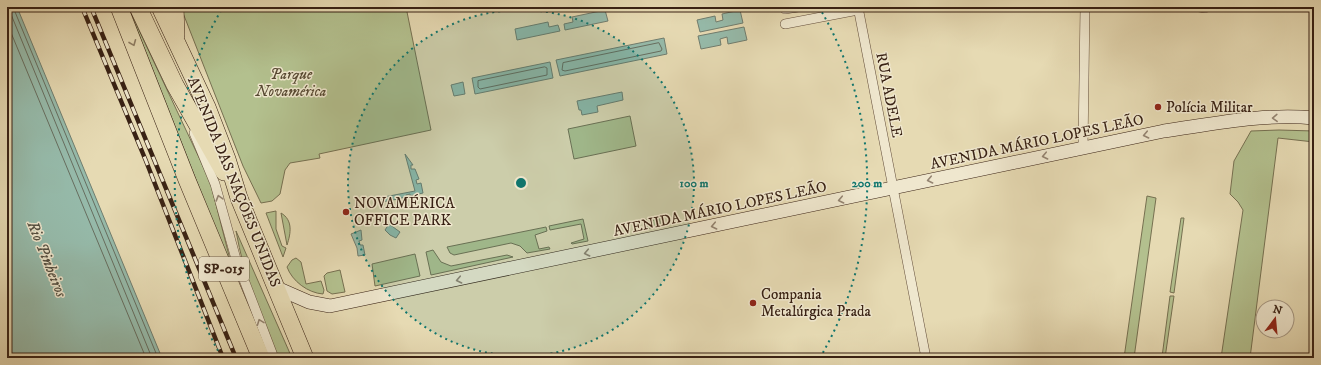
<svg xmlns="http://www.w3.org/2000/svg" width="1321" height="365" viewBox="0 0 1321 365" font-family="'IM FELL DW Pica',serif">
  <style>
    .green { fill: #b3c08e; stroke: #767051 }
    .water { fill: #96bbab; stroke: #707d6f }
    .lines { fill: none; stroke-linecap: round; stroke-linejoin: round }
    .shore { stroke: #676e60; stroke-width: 1 }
    .street-casing { stroke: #644f3c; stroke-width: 10 }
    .secondary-casing { stroke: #382114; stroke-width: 14 }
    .highway-casing { stroke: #382114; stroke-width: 18 }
    .street { stroke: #efe7ce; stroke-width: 9 }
    .secondary { stroke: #efe7ce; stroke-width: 13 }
    .highway { stroke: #e6dab3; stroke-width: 17 }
    .rail-casing { stroke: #382114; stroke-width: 4.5 }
    .rail { stroke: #efe7ce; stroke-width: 3; stroke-dasharray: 9; stroke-linecap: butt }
    .oneway { stroke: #8f7e64 }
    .oneway2 { stroke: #948471 }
    .ring { fill: none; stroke: #0f766e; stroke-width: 2; stroke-dasharray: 2 4 }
    .poi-dot { fill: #8f2418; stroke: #efe7ce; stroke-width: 1.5 }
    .labels { text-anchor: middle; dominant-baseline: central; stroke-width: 3; stroke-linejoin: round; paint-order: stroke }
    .shield { fill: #efe7ce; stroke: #6f5c4c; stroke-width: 1 }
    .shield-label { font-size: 14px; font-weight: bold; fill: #382114 }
    .park-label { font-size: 15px; font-style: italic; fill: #574932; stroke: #efe7ce }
    .street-label { font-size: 15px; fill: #382114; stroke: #efe7ce }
    .poi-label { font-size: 15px; fill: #382114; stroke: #efe7ce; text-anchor: start }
    .water-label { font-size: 16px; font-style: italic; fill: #544f41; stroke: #efe7ce }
    .centre { fill: #0f766e; stroke: #efe7ce; stroke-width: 2 }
    .ring-label { font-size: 12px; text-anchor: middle; font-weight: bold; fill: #0f766e; stroke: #efe7ce; stroke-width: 3; stroke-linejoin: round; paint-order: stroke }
  </style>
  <rect width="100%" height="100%" fill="#e6dab3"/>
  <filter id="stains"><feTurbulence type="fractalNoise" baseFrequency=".005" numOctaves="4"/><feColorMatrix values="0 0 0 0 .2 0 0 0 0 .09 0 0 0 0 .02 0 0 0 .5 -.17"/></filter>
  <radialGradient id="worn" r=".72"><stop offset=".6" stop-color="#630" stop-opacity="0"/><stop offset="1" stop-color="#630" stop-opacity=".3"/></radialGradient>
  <path class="green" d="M 128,7 L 210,181 L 235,279 Z
    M 183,7 L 406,7 L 431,130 L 319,154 L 320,158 L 290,163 L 285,170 L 280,194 L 272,201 L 261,203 L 243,166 L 183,13 Z
    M 630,116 L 636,146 L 574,159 L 568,129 Z
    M 1279,130 L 1314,131 L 1314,142 L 1278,138 L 1250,358 L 1221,358 L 1243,210 L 1238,202 L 1230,194 L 1234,161 L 1251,131 Z
    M 1147,196 L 1156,198 L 1134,358 L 1124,358 Z
    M 276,211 L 276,229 L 282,246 L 286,248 L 283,257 L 266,213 Z
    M 281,213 C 293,220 291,233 287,245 Z
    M 660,216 L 660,226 L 646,229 L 644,220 L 646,219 L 647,223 L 653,221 L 653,218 Z
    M 1181,218 L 1184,218 L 1174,293 L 1170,292 Z
    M 583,219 L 588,241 L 572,244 L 571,243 L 584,239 L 581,224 L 550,230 L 549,226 Z
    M 546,227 L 547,231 L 535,235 L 539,249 L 549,247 L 550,249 L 527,253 L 520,246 L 511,243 L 454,255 L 450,253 L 447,247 Z
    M 236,231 L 292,358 L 275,358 C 259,317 244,275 236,231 Z
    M 433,250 L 441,262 L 451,266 L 507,255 L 513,257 L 431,275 L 426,252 Z
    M 415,254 L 420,276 L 375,286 L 372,264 Z
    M 296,258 L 301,262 L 306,284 L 321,281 L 324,290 L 323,294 C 308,293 292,281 287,267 L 292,260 Z
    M 340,270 L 345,292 L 332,294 L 327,291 L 324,276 L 327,273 Z
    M 1170,296 L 1174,296 L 1165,358 L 1162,357 Z"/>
  <path class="water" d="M 7,7 L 17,7 L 162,358 L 10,358 L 7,349 Z
    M 605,10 L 608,21 L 565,30 L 564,24 L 573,22 L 572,17 Z
    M 740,10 L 743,23 L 700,32 L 697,20 L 715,16 L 716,22 L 723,20 L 722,14 Z
    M 548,22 L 549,27 L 558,25 L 560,31 L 517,40 L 515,29 Z
    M 744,27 L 747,40 L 728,44 L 727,37 L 720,39 L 721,45 L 701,49 L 698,36 Z
    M 664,38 L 667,54 L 560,76 L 556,60 Z
    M 550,62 L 553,78 L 475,94 L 472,78 Z
    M 463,82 L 465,94 L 454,96 L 451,85 Z
    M 622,92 L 623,100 L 597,106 L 598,112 L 582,115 L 581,110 L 579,110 L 577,101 Z
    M 405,154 L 413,165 L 411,165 L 411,169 L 415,169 L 419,179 L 416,180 L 417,184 L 421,183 L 423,193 L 410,196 L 410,194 L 406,195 L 406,197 L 393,200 L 392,198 L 388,199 L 388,201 L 379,202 L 379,198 L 415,191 Z
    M 389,224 L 400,232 L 396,238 L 390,235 L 385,230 Z
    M 361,230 L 362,240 L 359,241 L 360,245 L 363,245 L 365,255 L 358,256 L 357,248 L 351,234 Z"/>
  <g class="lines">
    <path class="shore" d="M 8,7 L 152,358
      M 13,7 L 158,358
      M 7,23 L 146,358
      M 659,43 L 662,49 L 661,51 L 565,71 L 562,70 L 563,63 Z
      M 545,67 L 547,68 L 547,75 L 480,89 L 478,87 L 478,81 Z"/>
    <defs>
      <path id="street" d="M 858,7 L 926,358
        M 1199,7 L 1205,8
        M 785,9 L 798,7
        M 785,24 L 858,10
        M 194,133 L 215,184 L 236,259 L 274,358
        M 1083,148 L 1085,7"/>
      <path id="secondary" d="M 277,288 L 309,302 L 330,306 L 1164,131 C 1213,124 1264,113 1314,118"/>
      <path id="highway" d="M 119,7 L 187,180 L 261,358
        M 138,7 L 175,85 L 224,172
        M 160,7 L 207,107 L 227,159 L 239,198 L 305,358
        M 175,7 L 176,35"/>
    </defs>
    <use href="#street" class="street-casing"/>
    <use href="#secondary" class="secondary-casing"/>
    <use href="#highway" class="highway-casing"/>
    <use href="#street" class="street"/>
    <use href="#secondary" class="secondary"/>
    <use href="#highway" class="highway"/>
    <defs>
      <path id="rail" d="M 82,7 L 146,161 L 223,358
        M 91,7 L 236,358"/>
    </defs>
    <use href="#rail" class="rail-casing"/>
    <use href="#rail" class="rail"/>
  </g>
  <defs><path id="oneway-chevron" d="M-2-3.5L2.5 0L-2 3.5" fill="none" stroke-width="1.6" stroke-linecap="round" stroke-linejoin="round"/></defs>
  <use class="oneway" href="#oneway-chevron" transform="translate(133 43) rotate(68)"/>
  <g class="oneway2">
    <use href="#oneway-chevron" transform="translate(1275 118) rotate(178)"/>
    <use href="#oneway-chevron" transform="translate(1146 135) rotate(168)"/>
    <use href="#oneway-chevron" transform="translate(1045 156) rotate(168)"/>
    <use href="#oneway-chevron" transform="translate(930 180) rotate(168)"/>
    <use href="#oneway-chevron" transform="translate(219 198) rotate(-106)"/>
    <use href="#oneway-chevron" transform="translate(841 200) rotate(168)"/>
    <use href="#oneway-chevron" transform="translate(714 226) rotate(168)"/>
    <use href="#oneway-chevron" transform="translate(587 253) rotate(168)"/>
    <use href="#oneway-chevron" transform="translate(459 280) rotate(168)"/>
    <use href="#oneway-chevron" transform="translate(260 322) rotate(-111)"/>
  </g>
  <circle cx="521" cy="183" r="173" fill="#0f766e" fill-opacity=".12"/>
  <g class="ring">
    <circle cx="521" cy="183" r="173"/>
    <path d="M221 356A346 346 0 0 1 223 7M819 7A346 346 0 0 1 821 356"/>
  </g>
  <g class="poi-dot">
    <circle cx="1158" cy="107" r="4"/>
    <circle cx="346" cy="212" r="4"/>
    <circle cx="753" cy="303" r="4"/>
  </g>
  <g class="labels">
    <rect class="shield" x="199" y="257" width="50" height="24" rx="3"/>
    <g class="shield-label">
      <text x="224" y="269">SP-015</text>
    </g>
    <g class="park-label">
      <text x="291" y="74">Parque<tspan x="291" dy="17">Novamérica</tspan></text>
    </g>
    <g class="street-label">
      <text transform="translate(889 95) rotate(79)">RUA ADELE</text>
      <text transform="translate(1037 142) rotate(-12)">AVENIDA MÁRIO LOPES LEÃO</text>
      <text transform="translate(234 182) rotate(68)">AVENIDA DAS NAÇÕES UNIDAS</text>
      <text transform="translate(720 209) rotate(-12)">AVENIDA MÁRIO LOPES LEÃO</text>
    </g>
    <g class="poi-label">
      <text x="1166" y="107">Polícia Militar</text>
      <text x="354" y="203">NOVAMÉRICA<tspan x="354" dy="17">OFFICE PARK</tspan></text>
      <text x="761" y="294">Compania<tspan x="761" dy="17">Metalúrgica Prada</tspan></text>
    </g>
    <g class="water-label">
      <text transform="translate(47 259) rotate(68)">Rio Pinheiros</text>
    </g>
  </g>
  <circle cx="521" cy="183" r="6" class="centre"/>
  <g class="ring-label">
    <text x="694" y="187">100 m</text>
    <text x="867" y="187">200 m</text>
  </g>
  <rect width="1321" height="365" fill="none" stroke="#e6dab3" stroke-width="24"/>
  <rect x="8" y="8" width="1305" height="349" fill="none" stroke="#382114" stroke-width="2"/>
  <rect x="12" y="12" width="1297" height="341" fill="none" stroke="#382114"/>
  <g transform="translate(1275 319) rotate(16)"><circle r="19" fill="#efe7ce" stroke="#a69884"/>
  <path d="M0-3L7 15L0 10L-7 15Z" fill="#8f2418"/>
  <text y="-6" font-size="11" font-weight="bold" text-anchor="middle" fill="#382114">N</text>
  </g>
  <rect width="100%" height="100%" filter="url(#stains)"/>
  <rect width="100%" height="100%" fill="url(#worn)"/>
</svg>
